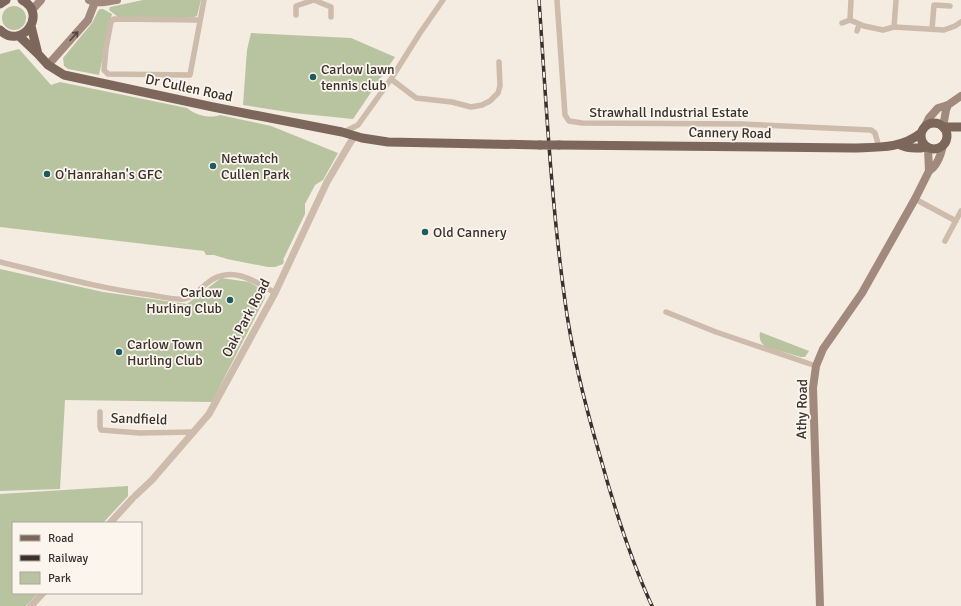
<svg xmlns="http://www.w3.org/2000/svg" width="961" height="606" viewBox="0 0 961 606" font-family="Signika,sans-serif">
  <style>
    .green { fill: #b8c4a0 }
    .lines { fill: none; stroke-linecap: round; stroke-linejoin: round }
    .minor { stroke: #cdbbac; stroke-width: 5.5 }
    .tertiary { stroke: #cdbbac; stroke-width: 7 }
    .secondary { stroke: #a18a7d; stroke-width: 8 }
    .primary { stroke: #7d675c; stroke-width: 9 }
    .rail-casing { stroke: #3b302b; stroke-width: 3.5 }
    .rail { stroke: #fbf5ee; stroke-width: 2; stroke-dasharray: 6; stroke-linecap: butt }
    .primary-bridge { stroke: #7d675c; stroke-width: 9 }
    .oneway { stroke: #544640 }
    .poi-dot { fill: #1f5a5e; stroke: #fbf5ee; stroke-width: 1.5 }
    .labels { text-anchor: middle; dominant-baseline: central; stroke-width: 3.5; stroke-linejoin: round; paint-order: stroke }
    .poi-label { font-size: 14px; fill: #3b302b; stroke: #fbf5ee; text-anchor: start }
    .street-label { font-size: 14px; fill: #3b302b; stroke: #fbf5ee }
  </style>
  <rect width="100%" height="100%" fill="#f4ebe1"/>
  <path class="green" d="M 143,0 L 201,0 L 197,16 L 194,17 L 118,17 L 109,10 L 110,7 Z
    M2 18a12 12 0 1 1 24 0a12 12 0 1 1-24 0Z
    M 100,9 L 103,9 L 112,14 L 99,75 L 68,69 L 64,66 L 63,58 L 92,23 L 98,11 Z
    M 251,33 L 351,38 L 395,57 L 353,119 L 294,113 L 243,105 L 247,50 Z
    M 19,49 L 51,85 L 60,82 L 187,108 C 195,115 210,119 220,115 L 271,126 L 338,153 L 323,180 L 315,185 L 305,204 L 305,214 L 283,260 L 284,261 L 283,264 L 275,267 L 268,267 L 227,259 L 214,255 L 206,255 L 204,251 L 0,227 L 0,54 Z
    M 0,269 L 103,292 L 187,304 L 221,278 L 249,282 L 263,290 L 265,298 L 212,402 L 65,400 L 60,489 L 0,491 Z
    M 760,332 L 809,351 L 805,357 L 801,357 L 766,347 C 760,343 759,338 760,332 Z
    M 128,486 L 128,496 L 103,523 L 13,523 L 13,593 L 38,593 L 26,606 L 0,606 L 0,494 Z"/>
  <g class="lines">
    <path class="minor" d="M 314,0 L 331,7 L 331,17
      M 557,0 L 565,115 L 569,121 L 582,123 L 742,124 L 871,130 L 875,133 L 879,147
      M 851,0 L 850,20 L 864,26 L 883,30 L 894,27 L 944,30 L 955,26 L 961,22
      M 296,15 L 296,6 L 314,0
      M 200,20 L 114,19 L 111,22 L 106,48 L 104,70 L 108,74 L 190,75 L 204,0
      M 842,23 L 850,20
      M 894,27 L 896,0
      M 932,29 L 934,5 L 950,6
      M 857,31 L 859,25
      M 391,79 L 416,98 L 452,102 L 471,107 L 482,105 L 490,101 L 498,93 L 500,86 L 499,62
      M 344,132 L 358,125 L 391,79 L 420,33 L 443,0
      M 915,199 L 956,221
      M 945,241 L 961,211
      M 0,262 C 49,274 101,289 151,295 C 162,297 174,300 184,299 C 193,298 200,289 206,284 C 229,264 254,280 275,293
      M 666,312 L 716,332 L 816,366
      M 100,412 L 100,427 L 101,430 L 140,433 L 194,432"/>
    <path class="tertiary" d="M 135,496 L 152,480 L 209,414 L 275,293 L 327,182 L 350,143 L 355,136
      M 110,523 L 132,499
      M 31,606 L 43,593"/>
    <path class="secondary" d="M 89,0 C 98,4 107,2 117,0
      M 32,10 L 41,0
      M 48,65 L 88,20 L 95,2
      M 943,127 L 946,110 L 948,105
      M 924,128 L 929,118 L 938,108 L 948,105 L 961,96
      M 929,171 C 937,166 941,155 943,145
      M 820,606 L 813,388 L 816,366 L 823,349 L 862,293 L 915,199 L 929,171 L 928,148"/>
    <path class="primary" d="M 0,4 L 6,0
      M 31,26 L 38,54
      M 0,30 C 21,51 49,14 22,0
      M 19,36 L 38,54 L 48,65 L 64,75 L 213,107 L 342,132 L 362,138 L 388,142 L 540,145
      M921 136a13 13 0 1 1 26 0a13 13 0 1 1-26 0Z
      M 943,127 L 961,127
      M 559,145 L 853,148 C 877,147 901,149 921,133
      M 900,145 C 909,149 916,149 926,147"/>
    <defs>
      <path id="rail" d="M 539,0 C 546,100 551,201 565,301 C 572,354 585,405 600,456 C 614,507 630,558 652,606"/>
    </defs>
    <use href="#rail" class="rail-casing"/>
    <use href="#rail" class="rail"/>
    <path class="primary-bridge" d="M 540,145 L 559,145"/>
  </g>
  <defs><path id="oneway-shaft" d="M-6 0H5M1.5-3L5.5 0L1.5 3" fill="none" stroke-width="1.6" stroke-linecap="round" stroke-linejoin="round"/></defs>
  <use class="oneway" href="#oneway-shaft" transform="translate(74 36) rotate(-48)"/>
  <g class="poi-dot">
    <circle cx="313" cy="77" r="4"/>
    <circle cx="213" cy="166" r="4"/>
    <circle cx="47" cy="174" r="4"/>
    <circle cx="425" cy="232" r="4"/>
    <circle cx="230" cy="300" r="4"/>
    <circle cx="119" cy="352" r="4"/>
  </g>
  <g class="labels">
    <g class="poi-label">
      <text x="321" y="69">Carlow lawn<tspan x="321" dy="16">tennis club</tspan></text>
      <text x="221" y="158">Netwatch<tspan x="221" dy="16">Cullen Park</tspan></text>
      <text x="55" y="174">O'Hanrahan's GFC</text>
      <text x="433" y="232">Old Cannery</text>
      <text x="222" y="292" text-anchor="end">Carlow<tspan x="222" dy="16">Hurling Club</tspan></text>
      <text x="127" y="344">Carlow Town<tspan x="127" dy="16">Hurling Club</tspan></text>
    </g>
    <g class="street-label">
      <text transform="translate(189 88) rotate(12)">Dr Cullen Road</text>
      <text x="669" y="112">Strawhall Industrial Estate</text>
      <text transform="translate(730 133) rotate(1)">Cannery Road</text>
      <text transform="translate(246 318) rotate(-62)">Oak Park Road</text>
      <text transform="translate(802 409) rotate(-89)">Athy Road</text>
      <text transform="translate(139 419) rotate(2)">Sandfield</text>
    </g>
  </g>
  <rect x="12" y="522" width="130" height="72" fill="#fbf5ee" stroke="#aea6a0"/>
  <rect x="20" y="535" width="20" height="6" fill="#7d675c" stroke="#aea6a0"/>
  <text x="48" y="542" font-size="12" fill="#3b302b">Road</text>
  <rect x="20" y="555" width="20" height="6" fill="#3b302b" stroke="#aea6a0"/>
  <text x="48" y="562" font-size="12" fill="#3b302b">Railway</text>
  <rect x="20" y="572" width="20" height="12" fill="#b8c4a0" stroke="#aea6a0"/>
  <text x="48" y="582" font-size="12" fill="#3b302b">Park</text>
</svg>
